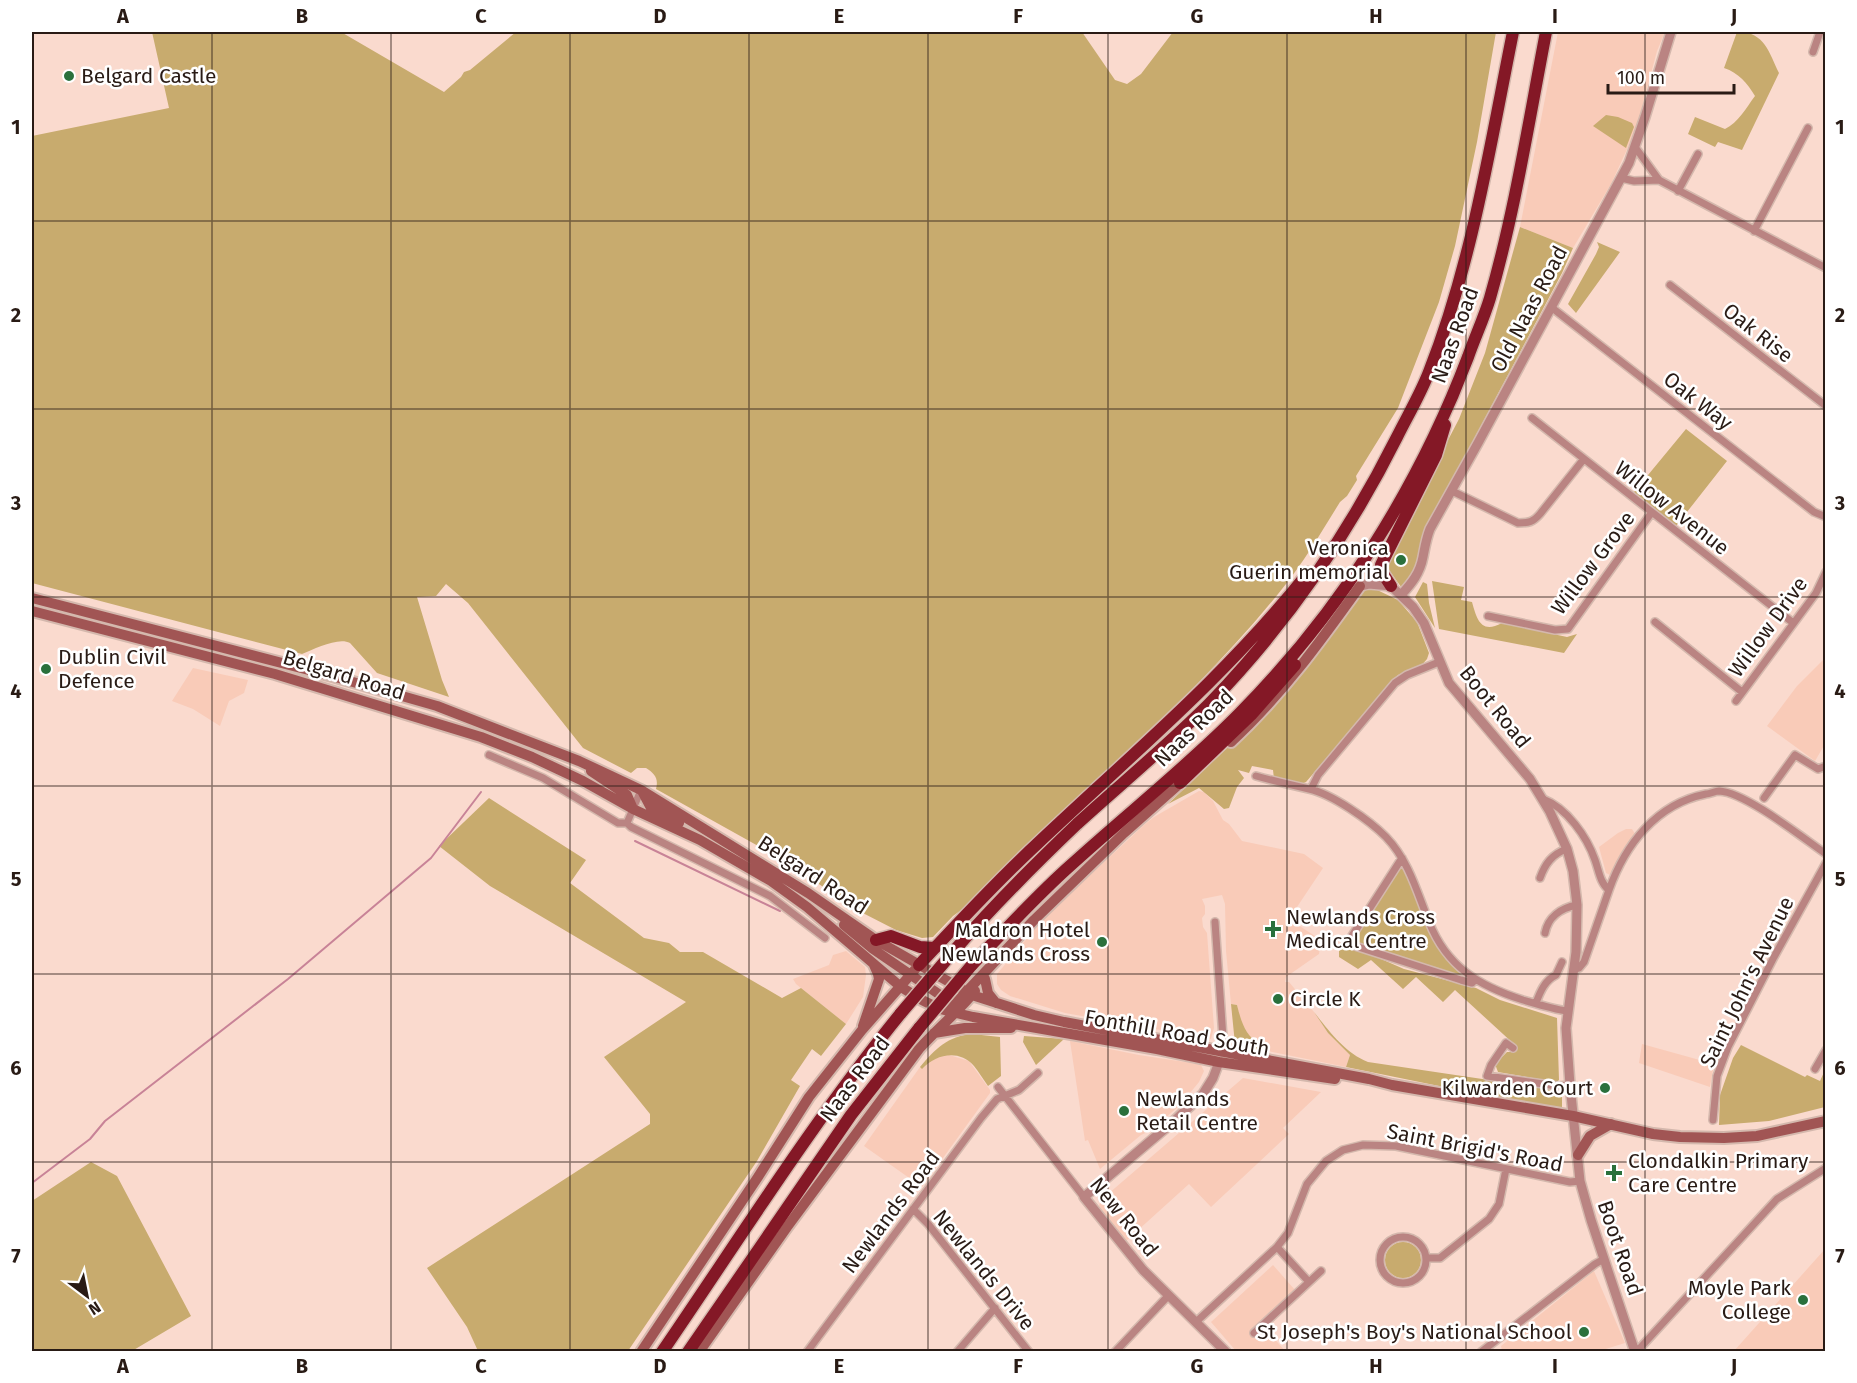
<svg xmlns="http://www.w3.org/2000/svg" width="1857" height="1383" viewBox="0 0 1857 1383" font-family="'Fira Sans',sans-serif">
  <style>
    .built { fill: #f9cbb8 }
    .green { fill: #c8ab6e }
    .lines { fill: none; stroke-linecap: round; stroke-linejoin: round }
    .stream { stroke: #c88397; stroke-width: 2 }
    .minor-casing { stroke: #d4b8ad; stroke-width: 10 }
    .tertiary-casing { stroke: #d4b8ad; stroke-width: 12 }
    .secondary-casing { stroke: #d4b8ad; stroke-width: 14 }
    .trunk-casing { stroke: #d4b8ad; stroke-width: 15 }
    .minor { stroke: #ba8482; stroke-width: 7 }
    .tertiary { stroke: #ba8482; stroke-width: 9 }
    .secondary { stroke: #a15554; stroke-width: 10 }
    .trunk { stroke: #841826; stroke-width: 12 }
    .trunk-bridge-casing { stroke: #d4b8ad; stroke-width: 15; stroke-linecap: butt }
    .trunk-bridge { stroke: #841826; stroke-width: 12 }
    .grid { fill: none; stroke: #291b15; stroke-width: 1.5; stroke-opacity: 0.55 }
    .poi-dot { fill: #2a703c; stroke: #fff; stroke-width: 2 }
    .labels { text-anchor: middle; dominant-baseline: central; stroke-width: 5; stroke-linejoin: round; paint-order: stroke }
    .poi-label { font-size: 21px; fill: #291b15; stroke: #fff; text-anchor: start }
    .street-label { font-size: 21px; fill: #291b15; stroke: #fff }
    .neatline { fill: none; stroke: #291b15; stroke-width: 2 }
    .grid-label { font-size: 20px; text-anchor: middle; font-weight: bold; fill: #291b15 }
  </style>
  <rect width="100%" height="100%" fill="#fadace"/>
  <path class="built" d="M 1558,32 L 1665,32 L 1657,51 L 1636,130 L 1611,184 L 1573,248 L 1520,227 Z
    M 1825,658 L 1825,744 L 1815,761 L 1767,726 L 1797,686 Z
    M 193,668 L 248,680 L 244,693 L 229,701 L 220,726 L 193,709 L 172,701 Z
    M 1199,791 L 1204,792 L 1213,801 L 1223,820 L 1229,824 L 1242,841 L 1304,854 L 1323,868 L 1289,919 L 1321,940 L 1319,954 L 1286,977 L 1285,982 L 1289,982 L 1314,1012 L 1328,1033 L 1350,1055 L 1346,1067 L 1258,1049 L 1260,1045 L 1250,1037 L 1240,1020 L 1237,1005 L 1231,1004 L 1226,951 L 1225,904 L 1222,895 L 1202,899 L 1205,906 L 1205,914 L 1202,918 L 1203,927 L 1207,933 L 1214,1028 L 1211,1039 L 1065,1013 L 1010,996 L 1001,990 L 997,984 L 997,974 L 1046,916 L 1144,825 L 1154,817 Z
    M 1626,829 L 1632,829 L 1635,834 L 1625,846 L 1610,875 L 1606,873 L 1599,847 L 1618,833 Z
    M 846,951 L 865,967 L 866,975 L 863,997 L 846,1024 L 796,984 L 793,979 L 829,965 L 833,955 Z
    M 1070,1041 L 1139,1055 L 1185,1062 L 1201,1065 L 1204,1071 L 1199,1082 L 1181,1104 L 1152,1130 L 1141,1135 L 1100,1169 L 1088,1140 L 1085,1141 Z
    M 1642,1044 L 1714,1064 L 1710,1087 L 1639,1063 Z
    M 946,1054 L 969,1061 L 990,1090 L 990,1093 L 922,1187 L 864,1146 L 920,1067 L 923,1068 L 931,1060 Z
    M 1243,1078 L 1321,1092 L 1283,1128 L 1289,1134 L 1211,1207 L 1189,1184 L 1126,1241 L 1099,1206 L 1101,1200 Z
    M 1825,1249 L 1825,1351 L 1734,1351 Z
    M 1273,1265 L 1295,1290 L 1251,1331 L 1256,1336 L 1265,1328 L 1285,1351 L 1236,1351 L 1211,1322 Z
    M 1594,1271 L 1625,1343 L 1596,1352 L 1502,1351 L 1501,1346 Z"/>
  <path class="green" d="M 152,32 L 341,32 L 444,92 L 461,77 L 464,72 L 470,70 L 516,32 L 1082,32 L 1115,80 L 1127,84 L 1141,74 L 1173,32 L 1496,32 L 1477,142 L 1455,246 L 1439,302 L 1398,408 L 1356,476 L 1357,480 L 1347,496 L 1340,502 C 1322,531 1304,562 1282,589 C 1188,707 1069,800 964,908 L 953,916 L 933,937 L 922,938 L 896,930 L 855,909 L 787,862 L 656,789 C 659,778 654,773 646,768 L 637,768 L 631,773 L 583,748 L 468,603 L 446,584 L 436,596 L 417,597 L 442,680 L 449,697 L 377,673 L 350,643 C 338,637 315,649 302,654 L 32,583 L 32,136 L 169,108 Z
    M 1737,32 C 1764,31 1769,52 1779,73 L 1742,150 L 1718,142 L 1715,147 L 1688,134 L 1695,117 L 1725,129 C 1738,123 1746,108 1755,96 C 1747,83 1739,73 1724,68 Z
    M 1606,115 L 1618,117 L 1632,123 L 1634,127 L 1626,148 L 1593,126 Z
    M 1520,227 L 1573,248 L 1562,273 L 1422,537 L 1413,577 L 1404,591 L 1389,570 L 1387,557 L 1459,419 L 1485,353 Z
    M 1597,242 L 1620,252 L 1576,313 L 1568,304 L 1596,254 L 1599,247 Z
    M 1686,429 L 1727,461 L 1676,526 L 1634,492 Z
    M 1432,581 L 1464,587 L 1461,600 L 1472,602 C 1477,620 1481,634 1502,623 L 1567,637 L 1577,634 L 1564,653 L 1439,629 Z
    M 1423,582 L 1427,584 L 1429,603 L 1435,628 L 1415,597 Z
    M 1373,588 L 1398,600 L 1417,622 L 1429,653 L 1427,659 L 1421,666 L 1398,675 L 1306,782 L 1299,785 L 1274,779 L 1273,770 L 1252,766 L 1249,773 L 1238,770 L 1244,778 L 1237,787 L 1229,808 L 1224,809 L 1199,788 L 1168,804 L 1245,731 L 1359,592 Z
    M 489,798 L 586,860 L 570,883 L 644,938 L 669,943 L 680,952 L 703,952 L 782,998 L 801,988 L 846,1024 L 821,1056 L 812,1049 L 791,1080 L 800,1086 L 757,1161 L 628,1351 L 478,1351 L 467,1327 L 427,1268 L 650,1124 L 650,1114 L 604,1057 L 686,1002 L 490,886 L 439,846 Z
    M 1402,863 C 1423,905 1429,943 1464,977 L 1359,945 L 1356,938 Z
    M 1349,945 L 1404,969 L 1476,988 L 1500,1000 L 1557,1018 L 1559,1080 L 1557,1082 L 1498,1072 L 1495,1064 L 1507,1052 L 1511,1052 L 1515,1045 L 1455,990 L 1443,1002 L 1416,977 L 1403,989 L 1371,960 L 1358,969 L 1339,957 L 1339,951 Z
    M 1231,1004 L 1237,1005 C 1241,1021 1245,1035 1260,1045 L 1258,1049 L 1235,1044 Z
    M 1314,1012 C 1329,1031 1345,1053 1368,1062 L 1562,1091 L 1562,1111 L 1346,1067 L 1350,1055 L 1328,1033 Z
    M 972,1034 L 1000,1037 L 1001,1076 L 988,1086 C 983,1079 979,1072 974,1066 C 959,1049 936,1054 922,1069 L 920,1067 C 935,1049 948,1036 972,1034 Z
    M 1024,1036 L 1064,1039 L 1036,1065 L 1023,1042 Z
    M 1741,1045 L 1805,1077 L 1807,1075 L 1820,1081 L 1825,1070 L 1825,1107 L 1769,1121 L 1719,1125 L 1720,1095 L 1733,1058 Z
    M 91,1162 L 117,1176 L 191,1316 L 132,1351 L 32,1351 L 32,1201 Z
    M1385 1260a18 18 0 1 1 36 0a18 18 0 1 1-36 0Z"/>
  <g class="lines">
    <path class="stream" d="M 635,841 L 780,911
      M 32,1183 L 90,1139 L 105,1121 L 288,979 L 431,858 L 481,792"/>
    <defs>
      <path id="minor" d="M 1813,52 L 1820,32
        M 1635,147 L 1659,180 L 1826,268
        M 1621,178 L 1634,181 L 1659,180
        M 1678,191 L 1698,154
        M 1754,231 L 1808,128
        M 1670,285 L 1826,406
        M 1551,307 L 1814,512 L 1826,517
        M 1532,418 L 1792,622
        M 1452,491 L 1518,523 C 1529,523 1533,522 1540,514 L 1583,460
        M 1488,616 L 1555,630 L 1568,629 L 1652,512
        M 1655,622 L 1742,692
        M 1736,701 L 1816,593 L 1826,572
        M 489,755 L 543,778 L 618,823 L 627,823 L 641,790
        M 1256,776 C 1274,781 1291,785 1309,789 C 1332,794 1369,820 1386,837 C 1409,861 1417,892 1429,922 C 1447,967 1479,986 1523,1000 C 1537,1004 1553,1009 1567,1011
        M 1311,789 L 1318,775 L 1395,683 L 1407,675 L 1439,662
        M 1764,798 L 1795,755 L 1818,769 L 1826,766
        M 1543,799 C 1567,808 1587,837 1595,860 C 1599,871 1600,883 1609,890 L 1584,962 L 1579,968 L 1573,970
        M 627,823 L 631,827 L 770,896 L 825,938
        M 1402,858 L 1350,939 L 1352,945 L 1461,980 L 1472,983 L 1475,980
        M 1540,878 C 1545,864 1552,854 1567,849
        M 1609,890 C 1625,845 1656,804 1706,794 C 1710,794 1715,791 1719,791 C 1745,792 1803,838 1826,854
        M 1215,922 L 1223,1038 L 1221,1053
        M 1545,933 C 1548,917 1561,908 1577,905
        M 1536,1003 C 1540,992 1545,980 1556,975 L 1562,962
        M 1513,1048 L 1506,1043 L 1491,1065 L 1487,1076 L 1557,1086 L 1570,1085
        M 1815,1069 L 1826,1050
        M 998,1087 L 1084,1197
        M 1713,1120 L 1717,1076 L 1728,1047 L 1774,957 L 1826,863
        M 913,1209 L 928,1224 L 1029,1352
        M1380 1260a23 23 0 1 1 46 0a23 23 0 1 1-46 0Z
        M 1277,1247 L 1309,1282
        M 1426,1258 L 1440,1258 L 1489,1219 L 1499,1204 L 1506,1169
        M 1196,1322 L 1277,1247 L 1288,1233 L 1307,1184 L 1326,1161 L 1343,1150 L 1363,1145 L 1396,1146 L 1570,1182 L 1580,1181
        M 1254,1333 L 1321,1271
        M 1635,1350 L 1640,1348 L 1777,1199 L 1826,1168
        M 807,1352 L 981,1118 L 997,1099 L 1019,1090 L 1038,1073
        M 957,1352 L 995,1308
        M 1115,1352 L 1168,1296
        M 1481,1352 L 1595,1264 L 1604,1259"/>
      <path id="tertiary" d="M 1360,586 L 1369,584 L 1391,586 L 1413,607 L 1424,623 L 1449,683 L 1530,779 L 1550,812 L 1567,849 L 1573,871 L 1577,905 L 1576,952 L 1566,1028 L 1570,1085 L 1580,1181 L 1591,1220 L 1635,1352
        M 1401,595 C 1412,583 1420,573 1423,557 C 1425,547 1426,539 1430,529 L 1478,443 L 1629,163 L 1645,117 L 1671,32
        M 1219,1062 L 1213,1078 L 1203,1094 L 1173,1122 L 1084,1197 L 1143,1270 L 1226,1352"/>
      <path id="secondary" d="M 32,598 L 332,676 L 437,706 L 579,761 L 641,790 L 808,893 L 876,940 L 972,995 L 1034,1015 L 1064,1022 L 1369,1079 L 1392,1085 L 1573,1116 L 1653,1134 L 1680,1137 L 1724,1138 L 1757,1136 L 1826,1121
        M 32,611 L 275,674 L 481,737 L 532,757 L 583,781 L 633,809 L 700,840 L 771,881 L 807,907 L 901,987 L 922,1000 L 940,1009 L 973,1017 L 1157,1049 L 1219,1062 L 1335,1079
        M 1231,742 C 1281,696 1320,642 1360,586
        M 591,771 L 627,795 L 633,809
        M 642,791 L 651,808 L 679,823
        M 844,925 L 873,949 L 943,997 L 949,1004
        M 985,979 L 988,993 L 996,1003
        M 941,1008 L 954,1005 L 1034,920 L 1124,833 L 1186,778
        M 863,1026 L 879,979 L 878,974 L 874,965
        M 934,1033 L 965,1028 L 1011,1028
        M 1578,1155 L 1590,1136 L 1611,1124
        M 641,1352 L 758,1177 L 809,1097 L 862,1030 L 919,965
        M 699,1352 L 787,1227 L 919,1049 C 937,1029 958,1012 975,991"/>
      <path id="trunk" d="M 1391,586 L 1382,572 L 1381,565 L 1436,455 L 1445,425
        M 1180,783 L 1251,715 L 1295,665
        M 876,940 L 891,936 L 920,947 L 935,948
        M 953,952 C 992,907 1034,865 1077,824 C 1121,784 1167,746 1209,704 C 1286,625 1348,535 1397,437 C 1408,415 1420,395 1429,372 C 1472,263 1490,146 1513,32
        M 919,965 C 957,924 996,882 1037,844 C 1130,756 1228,674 1308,573
        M 971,966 C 1004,931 1036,896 1071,865 C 1127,814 1187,767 1240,713 C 1340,612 1418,489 1468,357 C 1475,337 1484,318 1490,298 C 1515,211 1529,120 1546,32
        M 662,1352 C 740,1238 814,1120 901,1013
        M 688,1352 L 851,1115 L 920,1027"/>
    </defs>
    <use href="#minor" class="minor-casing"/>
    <use href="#tertiary" class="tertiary-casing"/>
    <use href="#secondary" class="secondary-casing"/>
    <use href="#trunk" class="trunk-casing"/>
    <use href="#minor" class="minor"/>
    <use href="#tertiary" class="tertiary"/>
    <use href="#secondary" class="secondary"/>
    <use href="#trunk" class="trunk"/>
    <defs>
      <path id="trunk-bridge" d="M 901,1013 L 953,952
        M 920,1027 L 971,966"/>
    </defs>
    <use href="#trunk-bridge" class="trunk-bridge-casing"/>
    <use href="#trunk-bridge" class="trunk-bridge"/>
  </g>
  <path class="grid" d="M 212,32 L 212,1352M 391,32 L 391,1352M 570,32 L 570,1352M 749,32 L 749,1352M 928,32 L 928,1352M 1108,32 L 1108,1352M 1287,32 L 1287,1352M 1466,32 L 1466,1352M 1645,32 L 1645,1352M 32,221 L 1826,221M 32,409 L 1826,409M 32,597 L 1826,597M 32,786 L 1826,786M 32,974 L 1826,974M 32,1162 L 1826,1162"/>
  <g class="poi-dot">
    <circle cx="69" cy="76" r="6"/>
    <circle cx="1401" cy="560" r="6"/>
    <circle cx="46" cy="669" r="6"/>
    <path d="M1270 920h6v6h6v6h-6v6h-6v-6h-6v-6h6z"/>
    <circle cx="1102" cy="942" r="6"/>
    <circle cx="1278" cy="999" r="6"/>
    <circle cx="1605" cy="1088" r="6"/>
    <circle cx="1124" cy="1111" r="6"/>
    <path d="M1611 1164h6v6h6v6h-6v6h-6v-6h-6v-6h6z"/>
    <circle cx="1803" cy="1300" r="6"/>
    <circle cx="1584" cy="1332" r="6"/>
  </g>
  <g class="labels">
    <g class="poi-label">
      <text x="81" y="76">Belgard Castle</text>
      <text x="1389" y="548" text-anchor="end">Veronica<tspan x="1389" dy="24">Guerin memorial</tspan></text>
      <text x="58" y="657">Dublin Civil<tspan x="58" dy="24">Defence</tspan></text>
      <text x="1286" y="917">Newlands Cross<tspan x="1286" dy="24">Medical Centre</tspan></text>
      <text x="1090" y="930" text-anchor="end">Maldron Hotel<tspan x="1090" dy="24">Newlands Cross</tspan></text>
      <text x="1290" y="999">Circle K</text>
      <text x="1593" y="1088" text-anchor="end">Kilwarden Court</text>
      <text x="1136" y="1099">Newlands<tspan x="1136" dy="24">Retail Centre</tspan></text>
      <text x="1628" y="1161">Clondalkin Primary<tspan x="1628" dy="24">Care Centre</tspan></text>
      <text x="1791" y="1288" text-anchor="end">Moyle Park<tspan x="1791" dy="24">College</tspan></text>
      <text x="1572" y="1332" text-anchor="end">St Joseph's Boy's National School</text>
    </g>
    <g class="street-label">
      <text transform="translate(1529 309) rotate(-62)">Old Naas Road</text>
      <text transform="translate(1758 333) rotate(38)">Oak Rise</text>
      <text transform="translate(1455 335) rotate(-70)">Naas Road</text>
      <text transform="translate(1698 401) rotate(38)">Oak Way</text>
      <text transform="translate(1672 508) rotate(38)">Willow Avenue</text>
      <text transform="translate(1593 563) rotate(-53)">Willow Grove</text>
      <text transform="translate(1768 627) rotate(-54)">Willow Drive</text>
      <text transform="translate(344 675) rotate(17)">Belgard Road</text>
      <text transform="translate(1495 707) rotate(51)">Boot Road</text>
      <text transform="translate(1194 728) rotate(-44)">Naas Road</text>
      <text transform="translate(813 875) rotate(33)">Belgard Road</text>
      <text transform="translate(1747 982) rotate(-64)">Saint John's Avenue</text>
      <text transform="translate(1177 1033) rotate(10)">Fonthill Road South</text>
      <text transform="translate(855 1079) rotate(-53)">Naas Road</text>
      <text transform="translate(1475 1148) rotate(11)">Saint Brigid's Road</text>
      <text transform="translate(891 1212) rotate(-53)">Newlands Road</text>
      <text transform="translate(1124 1217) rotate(51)">New Road</text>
      <text transform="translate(1620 1248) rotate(71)">Boot Road</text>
      <text transform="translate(984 1270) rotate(51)">Newlands Drive</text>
    </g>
  </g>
  <rect width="1857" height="1383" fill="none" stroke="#ffffff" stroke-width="66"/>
  <g transform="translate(87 1296) rotate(148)" stroke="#ffffff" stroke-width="4.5" paint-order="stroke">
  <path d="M0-4.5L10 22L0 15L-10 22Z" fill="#291b15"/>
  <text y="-9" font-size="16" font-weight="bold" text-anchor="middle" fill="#291b15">N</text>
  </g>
  <path d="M1608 84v9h126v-9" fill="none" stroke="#291b15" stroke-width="3"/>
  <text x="1617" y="84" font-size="18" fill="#291b15" stroke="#ffffff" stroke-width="4.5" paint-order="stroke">100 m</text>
  <rect x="33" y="33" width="1791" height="1317" class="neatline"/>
  <g class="grid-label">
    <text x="123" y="23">A</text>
    <text x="302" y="23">B</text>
    <text x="481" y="23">C</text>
    <text x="660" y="23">D</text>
    <text x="839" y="23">E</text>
    <text x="1018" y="23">F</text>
    <text x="1197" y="23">G</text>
    <text x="1376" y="23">H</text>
    <text x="1555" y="23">I</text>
    <text x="1734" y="23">J</text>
    <text x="16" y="134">1</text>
    <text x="1840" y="134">1</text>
    <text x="16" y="322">2</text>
    <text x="1840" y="322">2</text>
    <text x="16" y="510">3</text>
    <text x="1840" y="510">3</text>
    <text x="16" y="698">4</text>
    <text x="1840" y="698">4</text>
    <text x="16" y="886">5</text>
    <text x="1840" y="886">5</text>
    <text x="16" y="1075">6</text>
    <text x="1840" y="1075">6</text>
    <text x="16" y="1263">7</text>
    <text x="1840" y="1263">7</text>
    <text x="123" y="1373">A</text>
    <text x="302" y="1373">B</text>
    <text x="481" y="1373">C</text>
    <text x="660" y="1373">D</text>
    <text x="839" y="1373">E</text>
    <text x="1018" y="1373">F</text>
    <text x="1197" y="1373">G</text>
    <text x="1376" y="1373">H</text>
    <text x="1555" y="1373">I</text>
    <text x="1734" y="1373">J</text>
  </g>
</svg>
